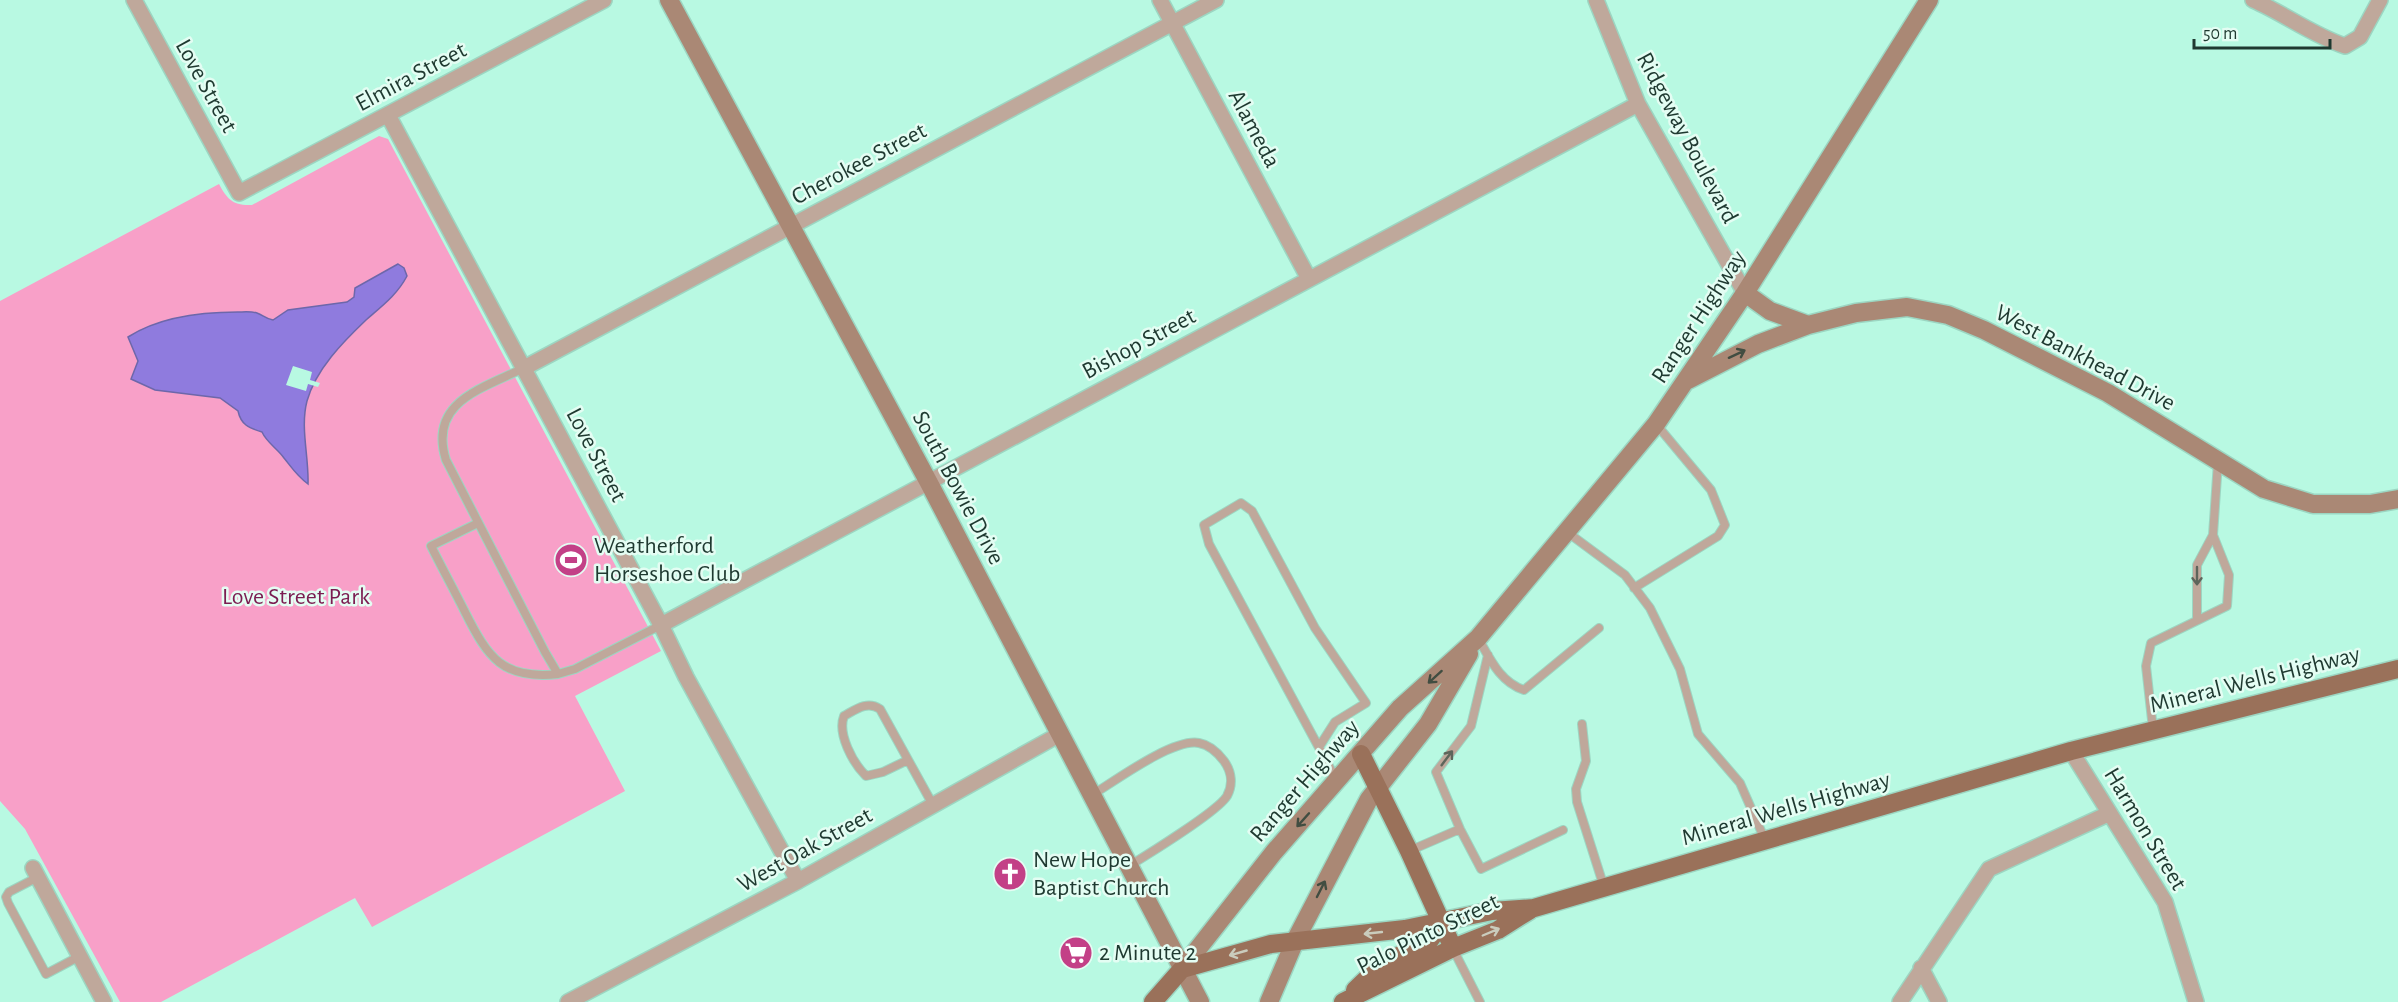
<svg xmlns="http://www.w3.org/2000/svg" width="2398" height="1002" viewBox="0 0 2398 1002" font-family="'Alegreya Sans',sans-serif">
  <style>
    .green { fill: #f8a0c8 }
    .water { fill: #8f7bde; stroke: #6d67aa; stroke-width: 1.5 }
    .pier { fill: #b8f9e2 }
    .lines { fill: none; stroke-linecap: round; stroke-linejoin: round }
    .lane-casing { stroke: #9cd6c2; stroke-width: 10 }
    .street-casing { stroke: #9cd6c2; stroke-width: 18 }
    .secondary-casing { stroke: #9cd6c2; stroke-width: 21 }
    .primary-casing { stroke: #9cd6c2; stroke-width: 21 }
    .lane { stroke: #bfa89b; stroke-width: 8 }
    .street { stroke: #bfa89b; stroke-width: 15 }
    .secondary { stroke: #aa8875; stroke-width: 18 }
    .primary { stroke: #9a715a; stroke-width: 18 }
    .oneway { stroke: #414d41 }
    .oneway2 { stroke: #5e655b }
    .oneway3 { stroke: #caccbd }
    .labels { text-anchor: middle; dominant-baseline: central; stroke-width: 5; stroke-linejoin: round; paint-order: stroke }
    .street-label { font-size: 24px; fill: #1e3930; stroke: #e4fdf3 }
    .poi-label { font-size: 24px; fill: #1e3930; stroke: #e4fdf3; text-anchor: start }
    .park-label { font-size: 24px; fill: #7b1c51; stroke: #e4fdf3 }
  </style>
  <rect width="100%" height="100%" fill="#b8f9e2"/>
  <path class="green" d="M 379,136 L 388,139 L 661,651 L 575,696 L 625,791 L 372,927 L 355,898 L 161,1002 L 120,1002 L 25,829 L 0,801 L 0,301 L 219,184 C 227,199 233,206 252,205 Z"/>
  <path class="water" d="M 398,264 L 404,268 L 407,276 C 397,295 382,306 366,320 C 343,342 316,369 307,401 C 300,428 309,456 308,484 C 297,476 292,468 284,458 C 277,448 267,443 262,432 C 249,428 241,425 238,411 L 220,398 L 155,390 L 131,379 L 138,361 L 128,337 C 159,317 201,312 238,312 C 243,312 251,311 257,313 C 263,315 266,319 273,320 L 288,310 L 347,302 L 354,297 L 355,288 Z"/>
  <path class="pier" d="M 293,366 L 312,372 L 310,380 L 320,383 L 318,387 L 308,384 L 306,391 L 286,385 Z"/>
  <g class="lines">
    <defs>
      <path id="lane" d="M 524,368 C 481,389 428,402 446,460 L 545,652 L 558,674 L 575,669 L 661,625
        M 478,523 L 431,546 C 442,568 454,590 465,612 C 488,658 503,680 558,674
        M 1567,532 L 1625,575 L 1650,608 L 1680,669 L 1698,734 L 1740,783 L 1765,840
        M 1634,588 L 1718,536 L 1725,525 L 1711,490 L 1656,424
        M 2197,620 L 2197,565 L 2213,535 L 2218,462
        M 1478,638 C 1490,659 1500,682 1524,690 L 1599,628
        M 1488,655 L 1471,726 L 1436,772 L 1460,829 L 1481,869 L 1563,830
        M 1582,724 L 1586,761 L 1576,789 L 1577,802 L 1604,887
        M 2153,729 L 2146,666 L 2151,643 L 2227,606 L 2229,575 L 2213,535
        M 1319,747 L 1335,722 L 1366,703 L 1315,628 L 1252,511 L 1241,503 L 1204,525 L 1209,544 L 1337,781
        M 908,760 L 883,772 L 866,776 C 853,763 837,734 844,716 C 855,710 867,700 880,709 L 933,805
        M 1092,795 C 1115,781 1173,738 1199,743 C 1210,745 1218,753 1224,761 C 1232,772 1233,785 1227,796 C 1218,811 1147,855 1129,866
        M 1409,851 L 1460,829
        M 38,877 L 9,892 L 6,897 L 8,903 L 46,974 L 80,956
        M 1453,949 L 1480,1002"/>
      <path id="street" d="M 134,0 L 239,193 L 604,0
        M 1160,0 L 1309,279
        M 1596,0 L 1638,104 L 1745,293
        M 2253,0 C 2285,14 2312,35 2345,46 L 2360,37 L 2380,0
        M 388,115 L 661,625 L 686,677 L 798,881
        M 524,368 L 1216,0
        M 661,625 L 1638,104
        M 2071,751 L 2165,902 L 2196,1002
        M 33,868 L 104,1002
        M 1921,968 L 1939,1002
        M 568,1002 L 798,881 L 1060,734
        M 1900,1002 L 1989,869 L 2108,814"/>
      <path id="secondary" d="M 669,0 L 928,481 L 1200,1002
        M 1745,293 L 1770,311 L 1808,325
        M 1688,380 L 1758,344 L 1808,325 L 1856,313 L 1907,307 L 1948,315 L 1984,330 L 2108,393 L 2264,489 L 2313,504 L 2370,504 L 2398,499
        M 1182,969 L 1274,852 L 1400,708 L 1478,638 L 1656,424 L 1745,293 L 1929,0
        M 1269,1002 L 1295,941 L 1369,799 L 1428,724 L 1469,654"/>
      <path id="primary" d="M 1361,754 L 1409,851 L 1453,948
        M 1355,990 L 1381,965 L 1430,940 L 1442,923
        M 1153,1002 L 1182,969 L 1271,944 L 1405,929 L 1492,911 L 1534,908 L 2071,751 L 2398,669
        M 1343,1002 L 1453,948 L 1498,930 L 1530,910"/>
    </defs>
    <use href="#lane" class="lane-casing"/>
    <use href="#street" class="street-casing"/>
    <use href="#secondary" class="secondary-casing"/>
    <use href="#primary" class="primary-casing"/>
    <use href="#lane" class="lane"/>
    <use href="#street" class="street"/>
    <use href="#secondary" class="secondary"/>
    <use href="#primary" class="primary"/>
  </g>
  <defs><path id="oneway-shaft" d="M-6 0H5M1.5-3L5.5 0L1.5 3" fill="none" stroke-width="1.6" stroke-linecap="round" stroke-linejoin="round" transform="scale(1.5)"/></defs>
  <g class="oneway">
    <use href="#oneway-shaft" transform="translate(1737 354) rotate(-25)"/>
    <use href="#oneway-shaft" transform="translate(1435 677) rotate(138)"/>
    <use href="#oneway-shaft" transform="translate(1303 820) rotate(132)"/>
    <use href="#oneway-shaft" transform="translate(1321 889) rotate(-63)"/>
  </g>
  <g class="oneway2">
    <use href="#oneway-shaft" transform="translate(2197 576) rotate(90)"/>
    <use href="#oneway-shaft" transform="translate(1447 758) rotate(-53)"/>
  </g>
  <g class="oneway3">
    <use href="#oneway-shaft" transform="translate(1491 932) rotate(-23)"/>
    <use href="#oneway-shaft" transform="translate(1373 933) rotate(174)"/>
    <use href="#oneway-shaft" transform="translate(1238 953) rotate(164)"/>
  </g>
  <defs>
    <symbol id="stadium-disc" viewBox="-11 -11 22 22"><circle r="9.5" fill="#c34087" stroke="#e4fdf3"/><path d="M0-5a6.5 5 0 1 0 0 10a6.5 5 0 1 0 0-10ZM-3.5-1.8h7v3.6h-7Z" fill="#fff"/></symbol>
    <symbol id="church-disc" viewBox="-11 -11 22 22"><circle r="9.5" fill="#c34087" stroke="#e4fdf3"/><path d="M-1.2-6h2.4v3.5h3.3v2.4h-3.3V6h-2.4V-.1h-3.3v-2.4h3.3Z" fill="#fff"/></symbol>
    <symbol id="supermarket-disc" viewBox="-11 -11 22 22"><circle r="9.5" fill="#c34087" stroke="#e4fdf3"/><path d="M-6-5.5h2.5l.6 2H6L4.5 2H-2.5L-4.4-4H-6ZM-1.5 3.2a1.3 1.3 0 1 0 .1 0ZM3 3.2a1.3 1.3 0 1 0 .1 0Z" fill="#fff"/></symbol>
  </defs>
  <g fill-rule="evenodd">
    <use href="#stadium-disc" x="552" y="541" width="38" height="38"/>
    <use href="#church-disc" x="991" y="855" width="38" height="38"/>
    <use href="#supermarket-disc" x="1057" y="934" width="38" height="38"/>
  </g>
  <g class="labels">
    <g class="street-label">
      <text transform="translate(411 77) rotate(-28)">Elmira Street</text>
      <text transform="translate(206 86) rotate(61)">Love Street</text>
      <text transform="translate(1254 129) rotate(62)">Alameda</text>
      <text transform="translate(1687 138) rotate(62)">Ridgeway Boulevard</text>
      <text transform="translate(859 164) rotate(-28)">Cherokee Street</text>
      <text transform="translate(1699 317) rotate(-57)">Ranger Highway</text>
      <text transform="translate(1139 344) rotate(-28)">Bishop Street</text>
      <text transform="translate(2085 358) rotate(28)">West Bankhead Drive</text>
      <text transform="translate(596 455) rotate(62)">Love Street</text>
      <text transform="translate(958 488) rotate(62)">South Bowie Drive</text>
      <text transform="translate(2255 680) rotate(-14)">Mineral Wells Highway</text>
      <text transform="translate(1305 781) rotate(-49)">Ranger Highway</text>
      <text transform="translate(1786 809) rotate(-16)">Mineral Wells Highway</text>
      <text transform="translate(2145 829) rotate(59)">Harmon Street</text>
      <text transform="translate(805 850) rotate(-29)">West Oak Street</text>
      <text transform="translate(1428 934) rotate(-26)">Palo Pinto Street</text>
    </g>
    <g class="poi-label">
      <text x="594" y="546">Weatherford<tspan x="594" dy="28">Horseshoe Club</tspan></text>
      <text x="1033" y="860">New Hope<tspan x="1033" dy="28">Baptist Church</tspan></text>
      <text x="1099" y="953">2 Minute 2</text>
    </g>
    <g class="park-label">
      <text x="296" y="597">Love Street Park</text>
    </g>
  </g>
  <path d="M2194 39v9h136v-9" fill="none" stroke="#1e3930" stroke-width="3"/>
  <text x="2203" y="39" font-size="18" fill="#1e3930" stroke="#e4fdf3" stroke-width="4.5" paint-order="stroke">50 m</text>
</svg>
